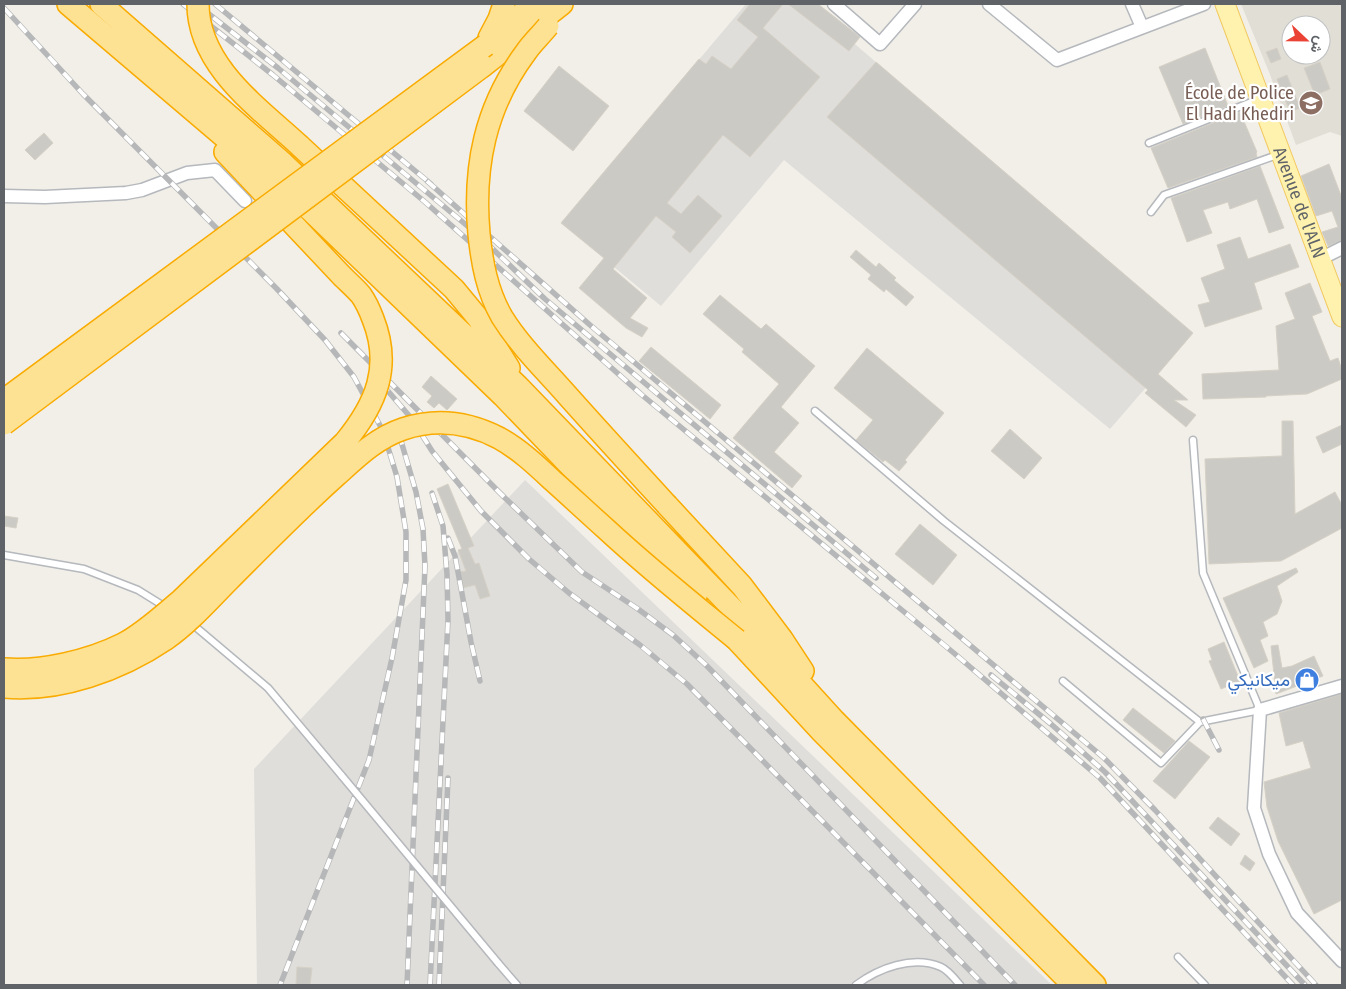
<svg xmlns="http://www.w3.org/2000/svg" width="1346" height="989" viewBox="0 0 1346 989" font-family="'Fira Sans Condensed',Vazirmatn,sans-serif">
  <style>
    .industrial { fill: #e0deda }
    .education { fill: #e1ded6; fill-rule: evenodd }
    .building { fill: #cccac5; stroke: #d6d1c6 }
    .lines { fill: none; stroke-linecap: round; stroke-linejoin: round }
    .lane-casing { stroke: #b5b8bc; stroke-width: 9 }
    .street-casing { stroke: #b5b8bc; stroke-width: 15 }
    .primary-casing { stroke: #f2c960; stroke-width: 21 }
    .highway-casing { stroke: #f9ab00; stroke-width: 24 }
    .lane { stroke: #fff; stroke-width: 6 }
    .street { stroke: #fff; stroke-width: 12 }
    .primary { stroke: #fff2af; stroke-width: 19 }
    .highway { stroke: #fde293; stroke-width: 21 }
    .rail-casing { stroke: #b6b7b8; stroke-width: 5.5 }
    .rail { stroke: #fff; stroke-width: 4; stroke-dasharray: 11; stroke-linecap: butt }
    .lane-bridge-casing { stroke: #b5b8bc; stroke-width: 9; stroke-linecap: butt }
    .highway-bridge-casing { stroke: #f9ab00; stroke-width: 24; stroke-linecap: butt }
    .lane-bridge { stroke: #fff; stroke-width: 6 }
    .highway-bridge { stroke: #fde293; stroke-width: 21 }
    .labels { text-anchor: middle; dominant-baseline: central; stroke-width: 4.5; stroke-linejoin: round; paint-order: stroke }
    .education-label { font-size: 18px; fill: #785e54; stroke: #fff; text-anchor: end }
    .street-label { font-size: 18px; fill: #5f6368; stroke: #fff }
    .shop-label { font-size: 18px; fill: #366cbe; stroke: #fff; text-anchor: end }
  </style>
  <rect width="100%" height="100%" fill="#f1efe8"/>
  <path class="industrial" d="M 746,4 L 808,4 L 1193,333 L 1110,429 L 784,160 L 661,306 L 561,223 Z
    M 525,480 L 1052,985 L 257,985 L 254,769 Z"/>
  <path class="education" d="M 1241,4 L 1342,4 L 1342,136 L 1330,132 L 1296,145 L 1269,72 ZM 1291,25 L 1321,25 L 1321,55 L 1291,55 Z"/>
  <path class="building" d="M 750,4 L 783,4 L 763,28 L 820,77 L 750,157 L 723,135 L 667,203 L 681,214 L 698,195 L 722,216 L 690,253 L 672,237 L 676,232 L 656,216 L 613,269 L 647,298 L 630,318 L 648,328 L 642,337 L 626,328 L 579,288 L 604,258 L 561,223 L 699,59 L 706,64 L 712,56 L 731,69 L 758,37 L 737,20 Z
    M 788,4 L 818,4 L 860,37 L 849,51 Z
    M 1205,48 L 1228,106 L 1183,124 L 1159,67 Z
    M 1277,48 L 1281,59 L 1271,63 L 1266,52 Z
    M 876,62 L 1193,333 L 1158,374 L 1188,400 L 1174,400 L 1196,415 L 1186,427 L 1145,393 L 1148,390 L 827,117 Z
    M 1320,62 L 1330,89 L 1315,95 L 1304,68 Z
    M 559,66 L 609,106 L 573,151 L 524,111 Z
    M 1287,75 L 1300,108 L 1290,112 L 1277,79 Z
    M 1240,112 L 1257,152 L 1256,153 L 1257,157 L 1168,188 L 1151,148 Z
    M 44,133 L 53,143 L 35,160 L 25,150 Z
    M 1329,164 L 1342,198 L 1342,240 L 1328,246 L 1322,232 L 1338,227 L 1332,211 L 1316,216 L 1301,176 Z
    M 1260,166 L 1284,228 L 1269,233 L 1257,199 L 1230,209 L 1228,202 L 1203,210 L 1212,233 L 1187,242 L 1171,198 Z
    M 1240,237 L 1248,259 L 1290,244 L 1299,267 L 1254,283 L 1262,309 L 1205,327 L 1198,305 L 1210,302 L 1201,278 L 1225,269 L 1217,245 Z
    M 856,250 L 876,267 L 879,263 L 896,278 L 894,280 L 914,297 L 906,306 L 886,289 L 884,292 L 868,279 L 871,275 L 850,257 Z
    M 1310,283 L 1322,312 L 1312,316 L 1330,361 L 1338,358 L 1342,370 L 1342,379 L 1307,394 L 1266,396 L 1266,397 L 1203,399 L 1202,374 L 1279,370 L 1276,326 L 1295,319 L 1285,293 Z
    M 720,295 L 761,329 L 766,324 L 815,366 L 781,407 L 799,423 L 774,452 L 802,476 L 792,488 L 733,438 L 779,384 L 742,352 L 744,349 L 703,314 Z
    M 651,347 L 721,405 L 710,419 L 639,361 Z
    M 867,348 L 944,413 L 905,460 L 907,462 L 899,471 L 885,460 L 883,462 L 856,440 L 873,420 L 834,388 Z
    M 431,376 L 457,399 L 447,410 L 439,403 L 434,408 L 427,402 L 432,396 L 422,387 Z
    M 1282,421 L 1293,421 L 1295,514 L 1335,492 L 1342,505 L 1342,528 L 1281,561 L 1209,564 L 1205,459 L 1282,456 Z
    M 1342,425 L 1342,444 L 1323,453 L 1316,437 Z
    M 1010,429 L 1042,458 L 1024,479 L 991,451 Z
    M 448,484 L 474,546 L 468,548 L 475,564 L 479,563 L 490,596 L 480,599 L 475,585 L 462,588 L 459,572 L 466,571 L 458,550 L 462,549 L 437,489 Z
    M 4,516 L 18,518 L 16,528 L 4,526 Z
    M 920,524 L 957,555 L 933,585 L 895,554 Z
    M 1296,568 L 1298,572 L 1277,586 L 1282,601 L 1277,614 L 1263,622 L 1268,636 L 1260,640 L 1268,661 L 1254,668 L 1223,598 Z
    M 1224,642 L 1240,681 L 1221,689 L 1209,661 L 1212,660 L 1208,649 Z
    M 1278,645 L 1282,668 L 1292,666 L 1314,656 L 1323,676 L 1276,694 L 1271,646 Z
    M 1342,694 L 1342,900 L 1314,914 L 1278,841 L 1267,807 L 1264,782 L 1311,768 L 1303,741 L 1286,746 L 1279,713 Z
    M 1133,708 L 1175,741 L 1164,753 L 1123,720 Z
    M 1189,741 L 1210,757 L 1175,799 L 1153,781 Z
    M 1218,817 L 1240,834 L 1231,846 L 1209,828 Z
    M 1245,855 L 1255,863 L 1250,871 L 1240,864 Z
    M 297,967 L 312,968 L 310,985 L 296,985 Z"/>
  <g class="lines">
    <defs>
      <path id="lane" d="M 1149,143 L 1259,99
        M 1151,212 L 1164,195 L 1280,154
        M 815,411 L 944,521 L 1200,722
        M 4,555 L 84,569 L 138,590 L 167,608
        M 191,623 L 268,688 L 342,776
        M 1063,681 L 1161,763 L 1200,722 L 1260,710 L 1203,573 L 1193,440
        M 1178,957 L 1205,985
        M 498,963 L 517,985
        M 856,985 C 879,968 913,955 941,967 C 948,970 955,979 960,985"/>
      <path id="street" d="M 834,4 L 880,44 L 915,4
        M 989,4 L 1057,60 L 1204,4
        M 1132,4 L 1142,27
        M 4,196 L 45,197 L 126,193 L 142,190 L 187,173 L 215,170 L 245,201
        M 1320,259 L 1342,248
        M 1342,686 L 1260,710 L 1254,808 L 1269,854 L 1297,913 L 1342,961"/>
      <g id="primary">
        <path id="s1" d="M 1225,4 L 1342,317"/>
      </g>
      <path id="highway" d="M 68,4 L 310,210 L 503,396 L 696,597
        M 101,4 L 283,163 L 518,386 L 732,608 L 834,720 L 1095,985
        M 489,38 L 499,19 L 504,4
        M 486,45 L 533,4
        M 483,66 L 562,4
        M 300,146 L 454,289 L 478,318 L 509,368
        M 225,152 L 342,276
        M 667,505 L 742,586 L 782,639 L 803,671
        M 724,626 L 822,732 L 1073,985"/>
    </defs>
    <use href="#lane" class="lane-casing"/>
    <use href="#street" class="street-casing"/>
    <use href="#primary" class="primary-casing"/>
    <use href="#highway" class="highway-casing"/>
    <use href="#lane" class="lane"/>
    <use href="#street" class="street"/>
    <use href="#primary" class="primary"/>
    <use href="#highway" class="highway"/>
    <defs>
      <path id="rail" d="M 183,4 L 273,75 L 425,202 L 642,395 L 955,654 L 1100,778 L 1293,985
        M 196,4 L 278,68 L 477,234 L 545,299 L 876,578
        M 215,4 L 431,184
        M 4,8 L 83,94 L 277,289 L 325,340 L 354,377 L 383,431 L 397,477 L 406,532 L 406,580 L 392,658 L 369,760 L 280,985
        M 427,181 L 590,325 L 1104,758 L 1155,810 L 1316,985
        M 341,333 L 503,496 L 582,572 L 638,609 L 673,635 L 706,665 L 1015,985
        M 381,383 L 412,419 L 432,451 L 481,511 L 529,559 L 569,593 L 640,645 L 687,684 L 984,985
        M 399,434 L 416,492 L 423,529 L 425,566 L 407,985
        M 448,538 L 455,556 L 471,642 L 480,681
        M 991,675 L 1051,724 L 1105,772 L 1305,985
        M 1203,719 L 1219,750
        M 430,985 L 448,620 L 447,574 L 443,526 L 432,493
        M 439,985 L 448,778"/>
    </defs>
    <use href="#rail" class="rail-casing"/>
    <use href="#rail" class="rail"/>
    <defs>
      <path id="lane-bridge" d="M 342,776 L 498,963"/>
      <path id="highway-bridge" d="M 198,4 C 198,66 259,108 300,146
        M 548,26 C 541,35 532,43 526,52 C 485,107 473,167 479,234 C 482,263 487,291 502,317 C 520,346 545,370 567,395 C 600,432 633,468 667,505
        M 4,400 L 486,45
        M 4,424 L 483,66
        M 4,669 C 41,672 89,661 123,644 C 144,633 163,615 181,600 L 345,442 C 376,404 392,367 373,319 C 370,311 366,302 361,295 C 355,288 348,282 342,276
        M 4,687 C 60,692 120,670 166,639 C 189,623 209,600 229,580 C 264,545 299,509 336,476 C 356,458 376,438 403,429 C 436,418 468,422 499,438 C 519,449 536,465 552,480 C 570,496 588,513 606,529 C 648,568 693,604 737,640"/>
    </defs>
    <use href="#lane-bridge" class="lane-bridge-casing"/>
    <use href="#highway-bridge" class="highway-bridge-casing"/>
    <use href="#lane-bridge" class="lane-bridge"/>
    <use href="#highway-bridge" class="highway-bridge"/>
  </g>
  <defs>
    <symbol id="university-disc" viewBox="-11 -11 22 22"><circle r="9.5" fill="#8d6e63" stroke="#fff"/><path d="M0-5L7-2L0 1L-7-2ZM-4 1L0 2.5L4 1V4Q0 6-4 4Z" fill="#fff"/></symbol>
    <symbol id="shop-disc" viewBox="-11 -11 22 22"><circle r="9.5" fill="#3f7fe0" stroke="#fff"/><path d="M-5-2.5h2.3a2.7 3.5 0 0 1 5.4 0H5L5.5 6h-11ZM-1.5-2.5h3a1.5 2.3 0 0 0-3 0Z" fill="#fff"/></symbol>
  </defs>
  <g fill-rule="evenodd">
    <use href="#university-disc" x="1297" y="89" width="28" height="28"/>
    <use href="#shop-disc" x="1293" y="666" width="28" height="28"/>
  </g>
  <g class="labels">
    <g class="education-label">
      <text x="1294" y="93">École de Police<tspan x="1294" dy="21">El Hadi Khediri</tspan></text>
    </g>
    <g class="street-label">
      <text stroke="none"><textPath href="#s1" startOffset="212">Avenue de l'ALN</textPath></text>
    </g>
    <g class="shop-label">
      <text x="1290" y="680">ميكانيكي</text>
    </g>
  </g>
  <rect width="1346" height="989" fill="none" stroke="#5f6368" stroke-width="10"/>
  <g transform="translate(1306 40) rotate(112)"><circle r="24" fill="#ffffff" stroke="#bfc1c3"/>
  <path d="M0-4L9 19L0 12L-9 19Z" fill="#ea4335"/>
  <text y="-8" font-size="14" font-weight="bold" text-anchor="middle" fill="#5f6368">ش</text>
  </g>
</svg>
